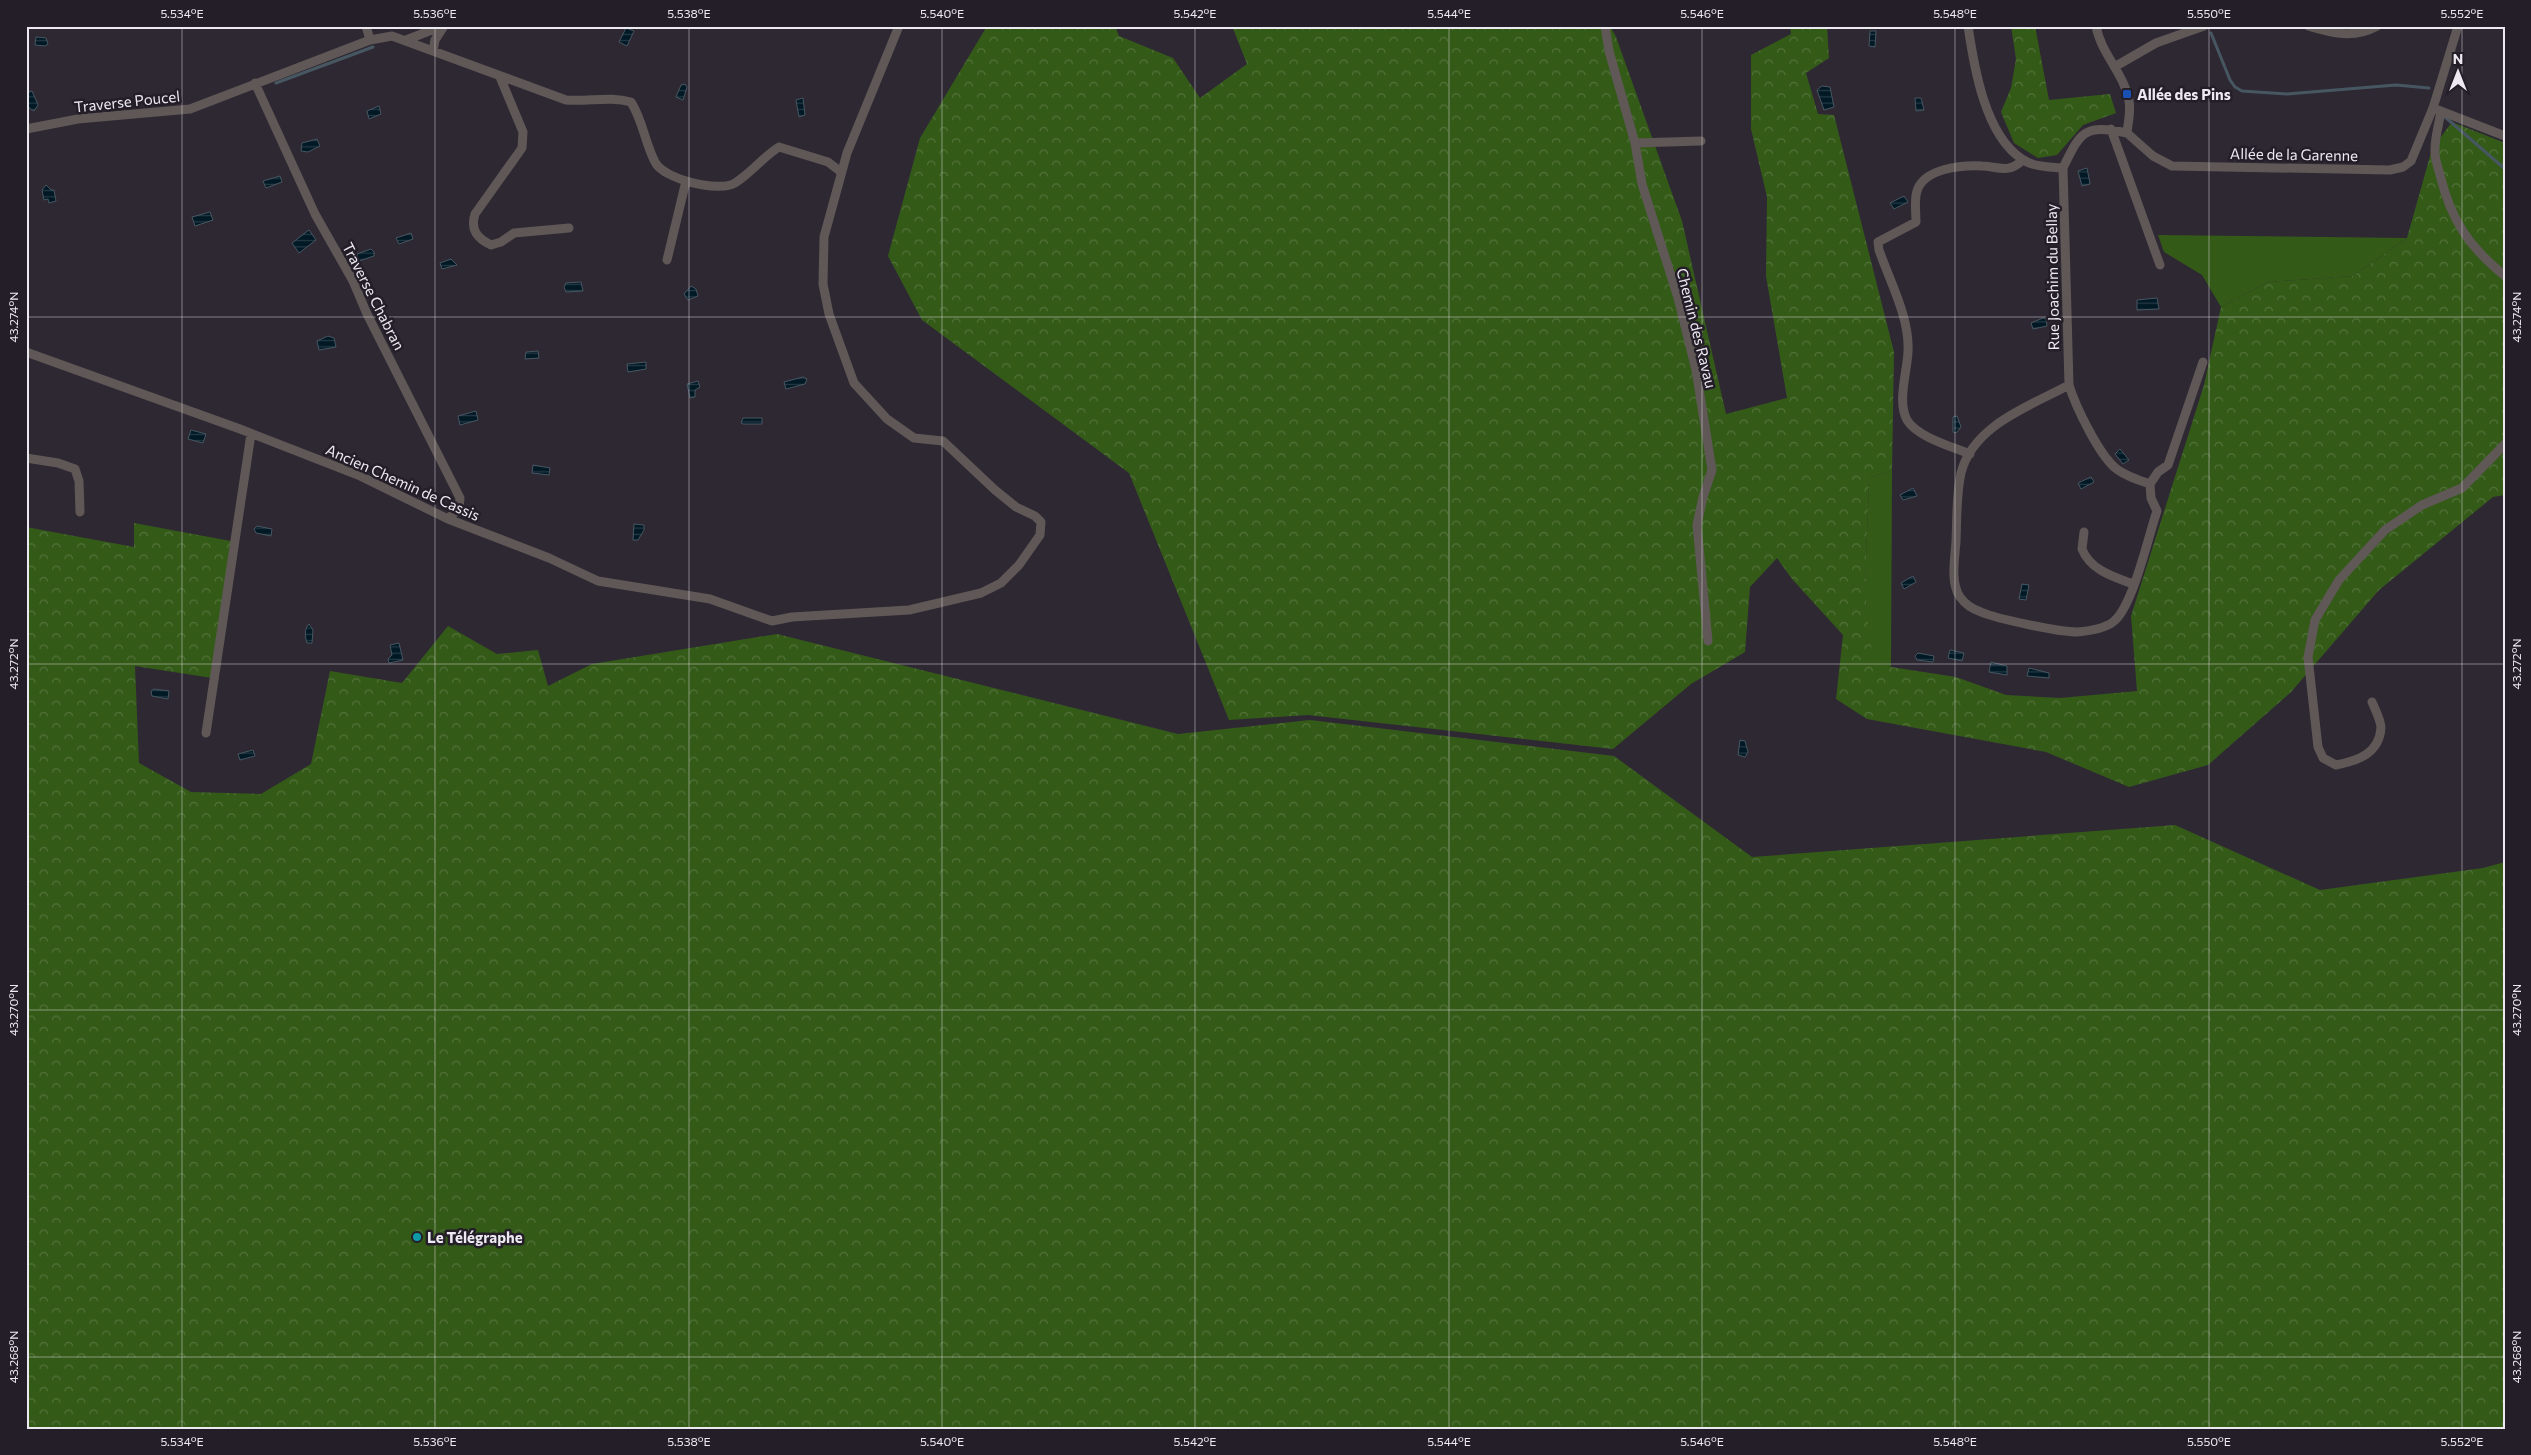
<svg xmlns="http://www.w3.org/2000/svg" width="2531" height="1455" viewBox="0 0 2531 1455" font-family="Commissioner,sans-serif">
  <style>
    .grass { fill: #345a18 }
    .forest { fill: url(#forest-crowns) }
    .water { fill: url(#water-rules); stroke: #475762 }
    .lines { fill: none; stroke-linecap: round; stroke-linejoin: round }
    .stream { stroke: #475762; stroke-width: 3 }
    .minor { stroke: #5f5856; stroke-width: 9 }
    .ticks { fill: none; stroke: #ede9f1; stroke-width: 1; stroke-opacity: 0.45 }
    .transit-dot { fill: #1a4fb4; stroke: #241e29; stroke-width: 2 }
    .culture-dot { fill: #0f9aa8; stroke: #241e29; stroke-width: 2 }
    .labels { text-anchor: middle; dominant-baseline: central; stroke-width: 5; stroke-linejoin: round; paint-order: stroke }
    .poi-label { font-size: 15px; font-weight: bold; fill: #ede9f1; stroke: #241e29; text-anchor: start }
    .street-label { font-size: 15px; fill: #ede9f1; stroke: #241e29 }
    .neatline { fill: none; stroke: #ede9f1; stroke-width: 2 }
    .ticks-label { font-size: 12px; text-anchor: middle; fill: #ede9f1 }
  </style>
  <defs>
    <pattern id="forest-crowns" width="20" height="18" patternUnits="userSpaceOnUse" patternTransform="scale(1.25)"><rect width="20" height="18" fill="#345a18"/><path d="M2 6a3 3 0 1 1 6 0M12 15a3 3 0 1 1 6 0" fill="none" stroke="#52723a"/></pattern>
    <pattern id="water-rules" width="6" height="5" patternUnits="userSpaceOnUse" patternTransform="scale(1.25)"><rect width="6" height="5" fill="#001925"/><path d="M0 2.5h6" fill="none" stroke="#263a45"/></pattern>
  </defs>
  <rect width="100%" height="100%" fill="#2e2833"/>
  <path class="grass" d="M 2158,235 L 2407,238 L 2353,276 L 2268,282 L 2221,307 L 2202,275 L 2164,252 Z
    M 1892,470 L 1891,667 L 1873,658 C 1860,600 1868,537 1869,478 Z"/>
  <path class="forest" d="M 987,26 L 1115,26 L 1119,36 L 1173,58 L 1200,98 L 1247,64 L 1232,26 L 1610,26 L 1616,37 L 1682,221 L 1726,414 L 1787,398 L 1766,276 L 1767,197 L 1751,129 L 1751,55 L 1791,34 L 1790,26 L 1827,26 L 1829,58 L 1806,73 L 1818,114 L 1834,115 L 1894,352 L 1892,470 L 1869,478 C 1868,538 1860,600 1874,658 L 1891,667 L 1956,677 L 2006,695 L 2060,698 L 2137,691 L 2131,616 L 2204,385 L 2221,307 L 2268,282 L 2353,276 L 2407,238 L 2432,149 L 2452,122 L 2505,143 L 2505,495 L 2493,497 L 2379,590 L 2291,692 L 2208,765 L 2129,787 L 2046,752 L 1867,719 L 1836,699 L 1843,635 L 1792,579 L 1777,558 L 1750,587 L 1745,652 L 1691,684 L 1613,749 L 1308,715 L 1229,720 L 1129,473 L 922,320 L 888,256 L 920,138 Z
    M 2011,26 L 2035,26 L 2049,100 L 2110,94 L 2116,113 L 2083,125 L 2057,155 L 2038,158 L 2014,143 L 2001,112 L 2011,88 L 2016,59 Z
    M 134,523 L 236,542 L 212,678 L 135,666 L 139,763 L 191,792 L 261,794 L 311,764 L 330,671 L 402,683 L 448,626 L 497,654 L 538,650 L 548,686 L 592,664 L 777,634 L 1178,734 L 1310,720 L 1614,756 L 1752,857 L 2175,825 L 2320,890 L 2483,868 L 2505,862 L 2505,1429 L 26,1429 L 26,527 L 134,547 Z"/>
  <path class="water" d="M 626,28 L 634,31 L 627,46 L 619,42 Z
    M 1870,31 L 1876,31 L 1875,47 L 1869,46 Z
    M 36,37 L 46,38 L 48,44 L 45,46 L 35,45 Z
    M 685,84 L 687,87 L 683,100 L 676,97 L 681,85 Z
    M 1822,86 L 1830,87 L 1834,107 L 1824,110 L 1817,90 Z
    M 32,91 L 38,105 L 34,111 C 26,108 26,100 27,93 Z
    M 803,98 L 805,115 L 799,117 L 796,100 Z
    M 1915,98 L 1921,98 L 1924,110 L 1916,111 Z
    M 379,106 L 381,114 L 369,119 L 367,111 Z
    M 317,139 L 320,146 L 308,152 L 301,151 L 302,143 Z
    M 2087,168 L 2090,184 L 2082,186 L 2078,171 Z
    M 280,176 L 282,182 L 266,188 L 263,181 Z
    M 46,185 L 51,190 L 54,190 L 56,201 L 49,203 L 48,199 L 44,200 L 42,190 Z
    M 1904,196 L 1908,202 L 1894,209 L 1890,203 Z
    M 210,212 L 213,220 L 195,226 L 192,217 Z
    M 309,230 L 316,240 L 299,253 L 292,243 Z
    M 411,233 L 413,239 L 399,244 L 396,238 Z
    M 371,249 L 374,252 L 374,256 L 359,261 L 357,254 Z
    M 451,259 L 457,265 L 442,269 L 440,263 Z
    M 581,282 L 583,291 L 566,292 L 564,287 L 566,283 Z
    M 691,286 L 696,289 L 698,296 L 688,300 L 684,294 Z
    M 2157,298 L 2159,309 L 2137,310 L 2137,300 Z
    M 2043,318 L 2046,319 L 2047,326 L 2033,329 L 2031,323 Z
    M 328,336 L 334,338 L 336,347 L 319,350 L 317,341 Z
    M 538,351 L 539,358 L 525,359 L 526,352 Z
    M 646,362 L 646,369 L 628,372 L 627,364 Z
    M 803,377 L 807,379 L 805,384 L 786,389 L 784,382 Z
    M 698,381 L 700,387 L 695,390 L 695,397 L 690,398 L 687,384 Z
    M 476,411 L 478,420 L 460,425 L 458,416 Z
    M 1957,416 L 1961,427 L 1956,433 L 1953,432 L 1953,417 Z
    M 743,418 L 762,418 L 762,424 L 743,424 L 741,423 Z
    M 191,430 L 206,434 L 203,443 L 188,439 Z
    M 2120,449 L 2129,460 L 2123,464 L 2115,454 Z
    M 533,465 L 550,468 L 549,475 L 532,473 Z
    M 2091,477 L 2094,482 L 2081,489 L 2078,483 Z
    M 1913,488 L 1917,496 L 1903,500 L 1900,495 Z
    M 634,524 L 644,525 L 644,530 L 638,540 L 633,540 Z
    M 257,526 L 272,529 L 271,536 L 256,533 L 254,529 Z
    M 1913,576 L 1916,582 L 1904,589 L 1901,583 Z
    M 2022,584 L 2029,585 L 2026,600 L 2019,599 Z
    M 309,624 L 313,630 L 312,643 L 307,643 C 305,637 304,629 309,624 Z
    M 399,643 L 403,660 L 389,663 L 388,659 L 392,655 L 390,645 Z
    M 1950,650 L 1964,653 L 1962,661 L 1948,658 Z
    M 1918,653 L 1934,656 L 1933,662 L 1917,660 L 1915,656 Z
    M 1991,662 L 2007,666 L 2007,675 L 1989,672 Z
    M 2029,668 L 2049,673 L 2049,678 L 2027,676 Z
    M 154,689 L 169,691 L 168,699 L 152,696 L 151,691 Z
    M 1740,740 L 1745,741 L 1748,752 L 1745,757 L 1738,755 Z
    M 253,750 L 255,756 L 240,760 L 238,754 Z"/>
  <g class="lines">
    <path class="stream" d="M 2211,33 L 2230,80 L 2235,87 L 2242,91 L 2287,94 L 2396,85 L 2429,88
      M 276,83 L 373,47
      M 2445,117 L 2505,169"/>
    <path class="minor" d="M 366,26 L 370,40
      M 1605,26 L 1609,51 L 1635,143 L 1642,184 L 1678,298 L 1696,370 L 1712,470 L 1703,497 L 1697,525 L 1708,641
      M 1968,26 C 1974,67 1985,135 2022,159 C 2033,167 2050,167 2063,168
      M 2096,26 C 2101,54 2124,73 2129,101 C 2131,111 2128,123 2127,133
      M 2308,26 C 2331,33 2354,39 2377,26
      M 406,40 L 442,26
      M 433,51 L 435,40 L 444,26
      M 2116,66 L 2156,43 L 2204,26
      M 500,77 L 523,132 L 522,148 L 475,214 C 470,230 477,238 491,245 L 501,242 L 514,233 L 569,228
      M 255,83 L 315,214 L 353,281 L 367,314 L 460,498 L 459,508 L 448,519
      M 2438,110 L 2505,136
      M 2441,111 C 2439,124 2435,137 2435,149 C 2434,157 2438,167 2440,175 C 2451,220 2469,247 2505,276
      M 26,129 L 78,119 L 190,109 L 370,40 L 392,36 L 566,100 C 588,102 610,96 631,102 C 643,121 645,143 655,162 C 663,179 719,193 735,183 C 751,173 763,157 779,147 L 828,162 L 841,172
      M 2111,129 L 2160,265
      M 2127,133 L 2153,156 L 2172,166 L 2390,170 L 2403,167 L 2411,161 L 2433,108 L 2458,26
      M 2127,133 C 2084,124 2081,131 2063,168 L 2069,385 C 2075,405 2100,458 2118,470 C 2128,477 2138,480 2150,484
      M 1635,143 L 1701,141
      M 667,260 L 686,181
      M 26,352 L 240,429 L 358,475 L 448,519 L 549,558 L 598,581 L 710,599 L 772,621 L 792,617 L 909,610 L 981,593 L 1001,583 L 1019,565 L 1040,535 L 1041,522 L 1035,516 L 1016,507 L 995,490 L 943,441 L 914,438 L 887,419 L 854,383 L 829,314 L 823,284 L 824,237 L 847,153 L 899,26
      M 2069,385 C 2030,406 1973,425 1961,473 C 1956,496 1957,519 1956,541 C 1955,558 1950,583 1960,597 C 1965,604 1972,609 1981,612 C 1997,619 2059,632 2077,632 C 2088,631 2104,629 2113,622 C 2133,607 2148,537 2157,511 L 2151,498 L 2150,484
      M 1970,454 C 1953,447 1917,437 1907,420 C 1897,402 1907,372 1908,352 C 1910,318 1890,282 1879,250 L 1878,242 L 1916,222 C 1916,212 1914,200 1917,191 C 1924,168 1962,165 1982,166 C 1991,166 2001,170 2009,168 C 2015,167 2018,164 2023,160
      M 26,458 L 58,463 L 75,469 L 79,481 L 80,512
      M 2150,484 L 2158,472 L 2168,465 L 2203,362
      M 2084,532 L 2082,549 C 2090,570 2114,577 2133,584
      M 2372,702 C 2375,709 2381,721 2381,728 C 2379,754 2357,761 2336,765 L 2323,758 L 2318,747 L 2308,657 L 2315,620 L 2339,580 L 2385,530 L 2422,505 L 2462,488 L 2505,444
      M 206,733 L 251,434"/>
  </g>
  <path class="ticks" d="M 182,26 L 182,1429M 435,26 L 435,1429M 689,26 L 689,1429M 942,26 L 942,1429M 1195,26 L 1195,1429M 1449,26 L 1449,1429M 1702,26 L 1702,1429M 1955,26 L 1955,1429M 2209,26 L 2209,1429M 2462,26 L 2462,1429M 26,317 L 2505,317M 26,664 L 2505,664M 26,1010 L 2505,1010M 26,1357 L 2505,1357"/>
  <rect class="transit-dot" x="2122" y="89" width="10" height="10" rx="2.5"/>
  <circle class="culture-dot" cx="417" cy="1237" r="5"/>
  <g class="labels">
    <g class="poi-label">
      <text x="2137" y="94">Allée des Pins</text>
      <text x="427" y="1237">Le Télégraphe</text>
    </g>
    <g class="street-label">
      <text transform="translate(127 101) rotate(-6)">Traverse Poucel</text>
      <text transform="translate(2294 154) rotate(1)">Allée de la Garenne</text>
      <text transform="translate(2052 277) rotate(-91)">Rue Joachim du Bellay</text>
      <text transform="translate(374 296) rotate(63)">Traverse Chabran</text>
      <text transform="translate(1697 328) rotate(76)">Chemin des Ravau</text>
      <text transform="translate(403 482) rotate(24)">Ancien Chemin de Cassis</text>
    </g>
  </g>
  <rect width="2531" height="1455" fill="none" stroke="#241e29" stroke-width="55"/>
  <g transform="translate(2458 72)" stroke="#241e29" stroke-width="4" paint-order="stroke">
  <path d="M0-4L9 19L0 12L-9 19Z" fill="#ede9f1"/>
  <text y="-8" font-size="14" font-weight="bold" text-anchor="middle" fill="#ede9f1">N</text>
  </g>
  <rect x="28" y="28" width="2476" height="1400" class="neatline"/>
  <g class="ticks-label">
    <text x="182" y="18">5.534°E</text>
    <text x="435" y="18">5.536°E</text>
    <text x="689" y="18">5.538°E</text>
    <text x="942" y="18">5.540°E</text>
    <text x="1195" y="18">5.542°E</text>
    <text x="1449" y="18">5.544°E</text>
    <text x="1702" y="18">5.546°E</text>
    <text x="1955" y="18">5.548°E</text>
    <text x="2209" y="18">5.550°E</text>
    <text x="2462" y="18">5.552°E</text>
    <text transform="translate(14 317) rotate(-90)" y="4">43.274°N</text>
    <text transform="translate(2517 317) rotate(-90)" y="4">43.274°N</text>
    <text transform="translate(14 664) rotate(-90)" y="4">43.272°N</text>
    <text transform="translate(2517 664) rotate(-90)" y="4">43.272°N</text>
    <text transform="translate(14 1010) rotate(-90)" y="4">43.270°N</text>
    <text transform="translate(2517 1010) rotate(-90)" y="4">43.270°N</text>
    <text transform="translate(14 1357) rotate(-90)" y="4">43.268°N</text>
    <text transform="translate(2517 1357) rotate(-90)" y="4">43.268°N</text>
    <text x="182" y="1446">5.534°E</text>
    <text x="435" y="1446">5.536°E</text>
    <text x="689" y="1446">5.538°E</text>
    <text x="942" y="1446">5.540°E</text>
    <text x="1195" y="1446">5.542°E</text>
    <text x="1449" y="1446">5.544°E</text>
    <text x="1702" y="1446">5.546°E</text>
    <text x="1955" y="1446">5.548°E</text>
    <text x="2209" y="1446">5.550°E</text>
    <text x="2462" y="1446">5.552°E</text>
  </g>
</svg>
